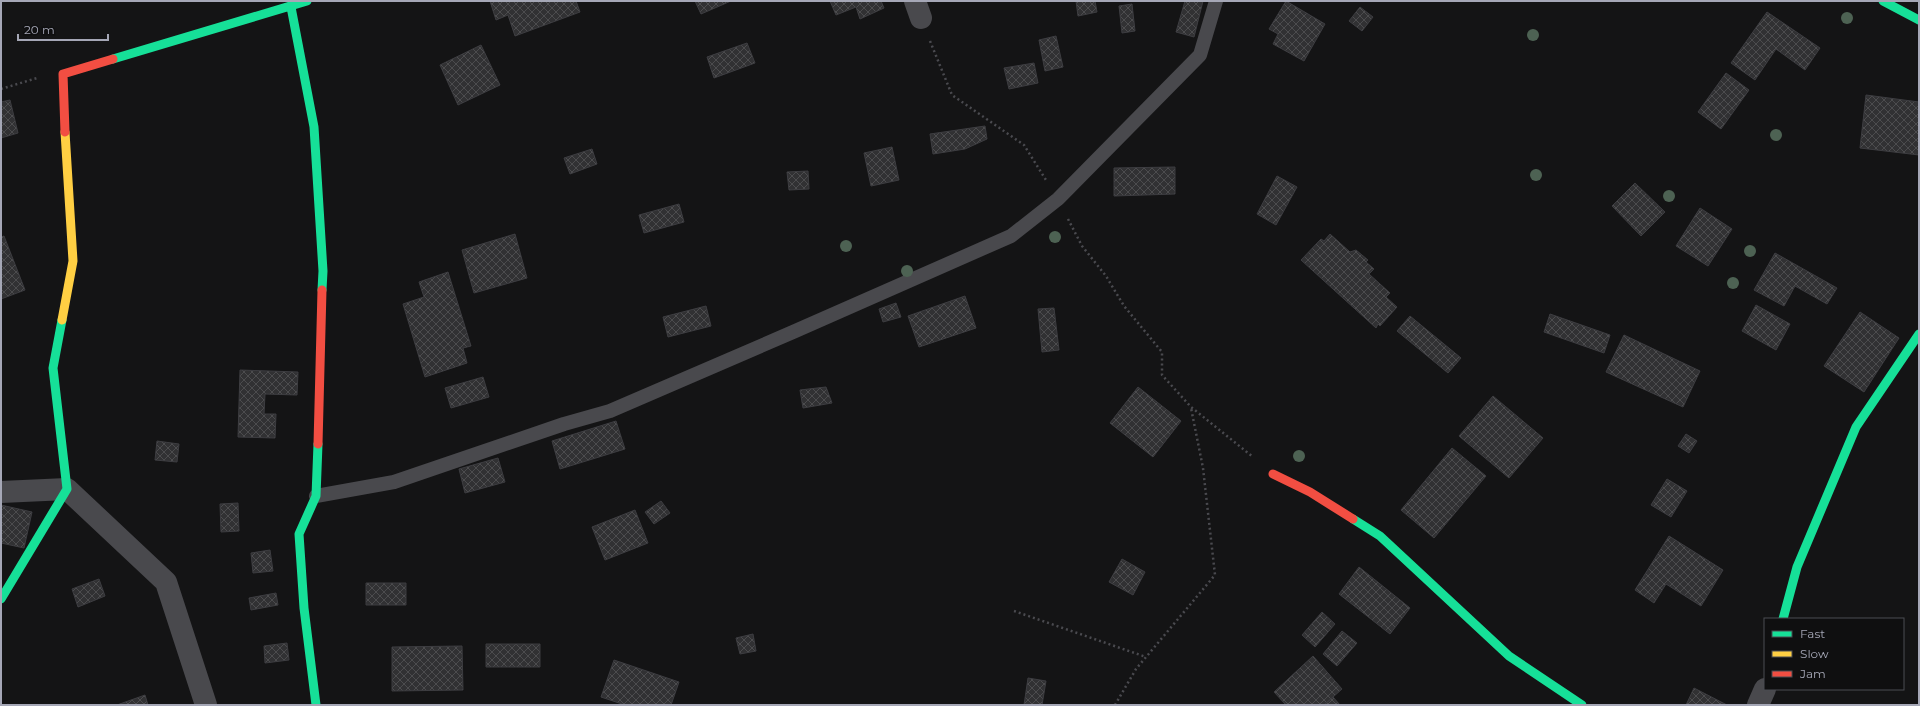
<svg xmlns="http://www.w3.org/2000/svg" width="1920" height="706" viewBox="0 0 1920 706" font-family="Montserrat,sans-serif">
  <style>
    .building { fill: url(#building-cross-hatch); stroke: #3d3d41 }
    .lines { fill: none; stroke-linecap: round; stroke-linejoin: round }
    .path { stroke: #4a4a4f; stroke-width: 2.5; stroke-dasharray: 2 3; stroke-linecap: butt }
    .lane { stroke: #49494d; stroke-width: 14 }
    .street { stroke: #49494d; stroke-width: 22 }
    .fast { stroke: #16e098; stroke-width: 9 }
    .slow { stroke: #ffcf43; stroke-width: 9 }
    .jam { stroke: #f24e42; stroke-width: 9 }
    .tree { fill: #4d6253 }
  </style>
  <defs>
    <pattern id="building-cross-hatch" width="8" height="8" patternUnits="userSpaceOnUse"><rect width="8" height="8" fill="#313133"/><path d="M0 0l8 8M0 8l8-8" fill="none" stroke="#4c4c4e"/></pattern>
  </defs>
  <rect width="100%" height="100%" fill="#141415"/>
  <path class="building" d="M 490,1 L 576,1 L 580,12 L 515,36 L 508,15 L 496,20 Z
    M 695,1 L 731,1 L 701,14 Z
    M 830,1 L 881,1 L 884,8 L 860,19 L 856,7 L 836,15 Z
    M 1076,1 L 1095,1 L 1097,12 L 1078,16 Z
    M 1185,1 L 1203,1 L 1194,37 L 1176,32 Z
    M 1286,1 L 1325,24 L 1304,61 L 1273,44 L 1278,34 L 1269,29 Z
    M 1132,4 L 1135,31 L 1122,33 L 1119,6 Z
    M 1360,7 L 1373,17 L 1362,31 L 1349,21 Z
    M 1767,12 L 1820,48 L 1805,70 L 1776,49 L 1755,80 L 1731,63 Z
    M 1056,36 L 1063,67 L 1045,71 L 1039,40 Z
    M 747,43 L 755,63 L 714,78 L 707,57 Z
    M 481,45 L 500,85 L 458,105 L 440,65 Z
    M 1034,63 L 1038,83 L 1009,89 L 1004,68 Z
    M 1726,73 L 1749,90 L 1721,129 L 1698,112 Z
    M 1866,95 L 1919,102 L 1919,155 L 1860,148 Z
    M 10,100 L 18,133 L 1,138 L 1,102 Z
    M 985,126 L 987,139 L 965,149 L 933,154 L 930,134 Z
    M 892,147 L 899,180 L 871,186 L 864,153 Z
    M 592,149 L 597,164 L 570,174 L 564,158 Z
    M 1175,167 L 1175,194 L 1114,196 L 1114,168 Z
    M 808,171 L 809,189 L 789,190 L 787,172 Z
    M 1277,176 L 1297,187 L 1276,225 L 1257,214 Z
    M 1635,183 L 1665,212 L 1641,236 L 1612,206 Z
    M 679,204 L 684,222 L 644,233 L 639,215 Z
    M 1700,208 L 1732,229 L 1708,266 L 1676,246 Z
    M 515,234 L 527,278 L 474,293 L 462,250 Z
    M 1330,234 L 1350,252 L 1356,250 L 1368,260 L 1366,262 L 1374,269 L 1369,274 L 1390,293 L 1386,297 L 1397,307 L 1380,326 L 1378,324 L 1376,328 L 1301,260 L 1321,239 L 1324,241 Z
    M 4,236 L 25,290 L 1,299 L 1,237 Z
    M 1775,253 L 1837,288 L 1827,304 L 1795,286 L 1784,306 L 1754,290 Z
    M 448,272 L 471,346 L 463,348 L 467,363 L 425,377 L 403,304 L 424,297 L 419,282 Z
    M 965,296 L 976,328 L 919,347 L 908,316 Z
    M 896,303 L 901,317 L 883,322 L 879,309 Z
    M 1756,305 L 1790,324 L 1776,350 L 1742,331 Z
    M 706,306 L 711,326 L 668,337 L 663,317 Z
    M 1054,308 L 1059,350 L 1042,352 L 1038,309 Z
    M 1860,312 L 1899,338 L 1864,392 L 1824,366 Z
    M 1550,314 L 1610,335 L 1604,353 L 1544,332 Z
    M 1410,316 L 1461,358 L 1448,373 L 1397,331 Z
    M 1624,335 L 1700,371 L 1683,407 L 1606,372 Z
    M 240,370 L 298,372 L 297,395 L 265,394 L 264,414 L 276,414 L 275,438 L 238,437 Z
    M 483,377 L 489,397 L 451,408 L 445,388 Z
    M 826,387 L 832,403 L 803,408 L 800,390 Z
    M 1138,387 L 1181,421 L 1153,457 L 1110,423 Z
    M 1493,396 L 1543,438 L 1509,478 L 1459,436 Z
    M 616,421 L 625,449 L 560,469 L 552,441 Z
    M 1686,434 L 1697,441 L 1689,453 L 1678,446 Z
    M 157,441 L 179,444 L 177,462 L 155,460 Z
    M 1452,448 L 1486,476 L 1434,538 L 1401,510 Z
    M 498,458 L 505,482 L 465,493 L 459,469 Z
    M 1667,479 L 1687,491 L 1671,517 L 1651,505 Z
    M 661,501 L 670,513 L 654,524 L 645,512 Z
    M 238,503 L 239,531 L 221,532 L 220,504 Z
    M 1,505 L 32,512 L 24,548 L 1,543 Z
    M 635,510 L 648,543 L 605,560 L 592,527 Z
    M 1669,536 L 1723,570 L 1701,606 L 1666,584 L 1654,603 L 1635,590 Z
    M 270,550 L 273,571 L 253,573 L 251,553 Z
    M 1122,559 L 1145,572 L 1133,595 L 1109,582 Z
    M 1359,567 L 1410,608 L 1390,634 L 1339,594 Z
    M 99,579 L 105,596 L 78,607 L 72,589 Z
    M 366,583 L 406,583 L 406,605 L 366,605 Z
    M 276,593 L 278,605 L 251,610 L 249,598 Z
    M 1322,612 L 1335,624 L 1315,647 L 1302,635 Z
    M 1342,631 L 1357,643 L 1337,666 L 1323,654 Z
    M 753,634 L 756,651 L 740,654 L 736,638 Z
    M 287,643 L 289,660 L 265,663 L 264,646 Z
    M 486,644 L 540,644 L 540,667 L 486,667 Z
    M 462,646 L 463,690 L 392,691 L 392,647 Z
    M 1313,656 L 1342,689 L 1324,705 L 1286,705 L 1274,692 Z
    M 614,660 L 679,682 L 671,705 L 625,705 L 601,697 Z
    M 1028,678 L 1046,681 L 1042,705 L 1024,705 Z
    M 1694,688 L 1727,705 L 1686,705 Z
    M 145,695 L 148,705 L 117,705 Z
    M 1333,697 L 1340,705 L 1324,705 Z"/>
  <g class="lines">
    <path class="path" d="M 930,41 L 952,95 L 1024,145 L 1046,180
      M 1,89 L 37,78
      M 1068,219 L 1082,246 L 1106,276 L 1124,306 L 1162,352 L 1162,375 L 1191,407 L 1253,457
      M 1014,611 L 1146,657
      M 1115,705 L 1136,669 L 1215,575 L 1203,468 L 1191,408"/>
    <path class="lane" d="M 316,496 L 394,482 L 564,424 L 610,411 L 793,332 L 1011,236 L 1058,199 L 1200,55 L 1216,1"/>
    <path class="street" d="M 915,1 L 921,18
      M 1,492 L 67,489 L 166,582 L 206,705
      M 1758,705 L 1765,689"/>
    <path class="fast" d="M 1883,1 L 1919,20
      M 291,7 L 314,127 L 323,271 L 322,290
      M 113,59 L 307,1
      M 1353,519 L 1380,536 L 1509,656 L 1582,705
      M 1,599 L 67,489 L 53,368 L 62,320
      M 1783,619 L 1797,567 L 1856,427 L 1919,334
      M 316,705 L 304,608 L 299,534 L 316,496 L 318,444"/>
    <path class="slow" d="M 62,320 L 73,261 L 65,132"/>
    <path class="jam" d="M 65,132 L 63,74 L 113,59
      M 318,444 L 322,290
      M 1273,474 L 1310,492 L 1353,519"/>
  </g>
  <g class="tree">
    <circle cx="1847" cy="18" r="6"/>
    <circle cx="1533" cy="35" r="6"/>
    <circle cx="1776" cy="135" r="6"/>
    <circle cx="1536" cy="175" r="6"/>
    <circle cx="1669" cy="196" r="6"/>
    <circle cx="1055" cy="237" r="6"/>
    <circle cx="846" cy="246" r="6"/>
    <circle cx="1750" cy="251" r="6"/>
    <circle cx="907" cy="271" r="6"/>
    <circle cx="1733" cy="283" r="6"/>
    <circle cx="1299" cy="456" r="6"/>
  </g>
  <rect width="1920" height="706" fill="none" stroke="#a5a7b6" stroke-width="4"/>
  <rect x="1764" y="618" width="140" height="72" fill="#0f0f10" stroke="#4b4c52"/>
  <rect x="1772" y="631" width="20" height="6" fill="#16e098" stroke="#4b4c52"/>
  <text x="1800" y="638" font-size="12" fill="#a5a7b6">Fast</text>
  <rect x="1772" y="651" width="20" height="6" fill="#ffcf43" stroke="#4b4c52"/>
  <text x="1800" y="658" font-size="12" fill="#a5a7b6">Slow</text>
  <rect x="1772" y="671" width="20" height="6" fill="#f24e42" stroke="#4b4c52"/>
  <text x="1800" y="678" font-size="12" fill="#a5a7b6">Jam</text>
  <path d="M18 34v6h90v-6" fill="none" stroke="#a5a7b6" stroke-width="2"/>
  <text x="24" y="34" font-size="12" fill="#a5a7b6" stroke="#0f0f10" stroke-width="3" paint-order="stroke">20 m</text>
</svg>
